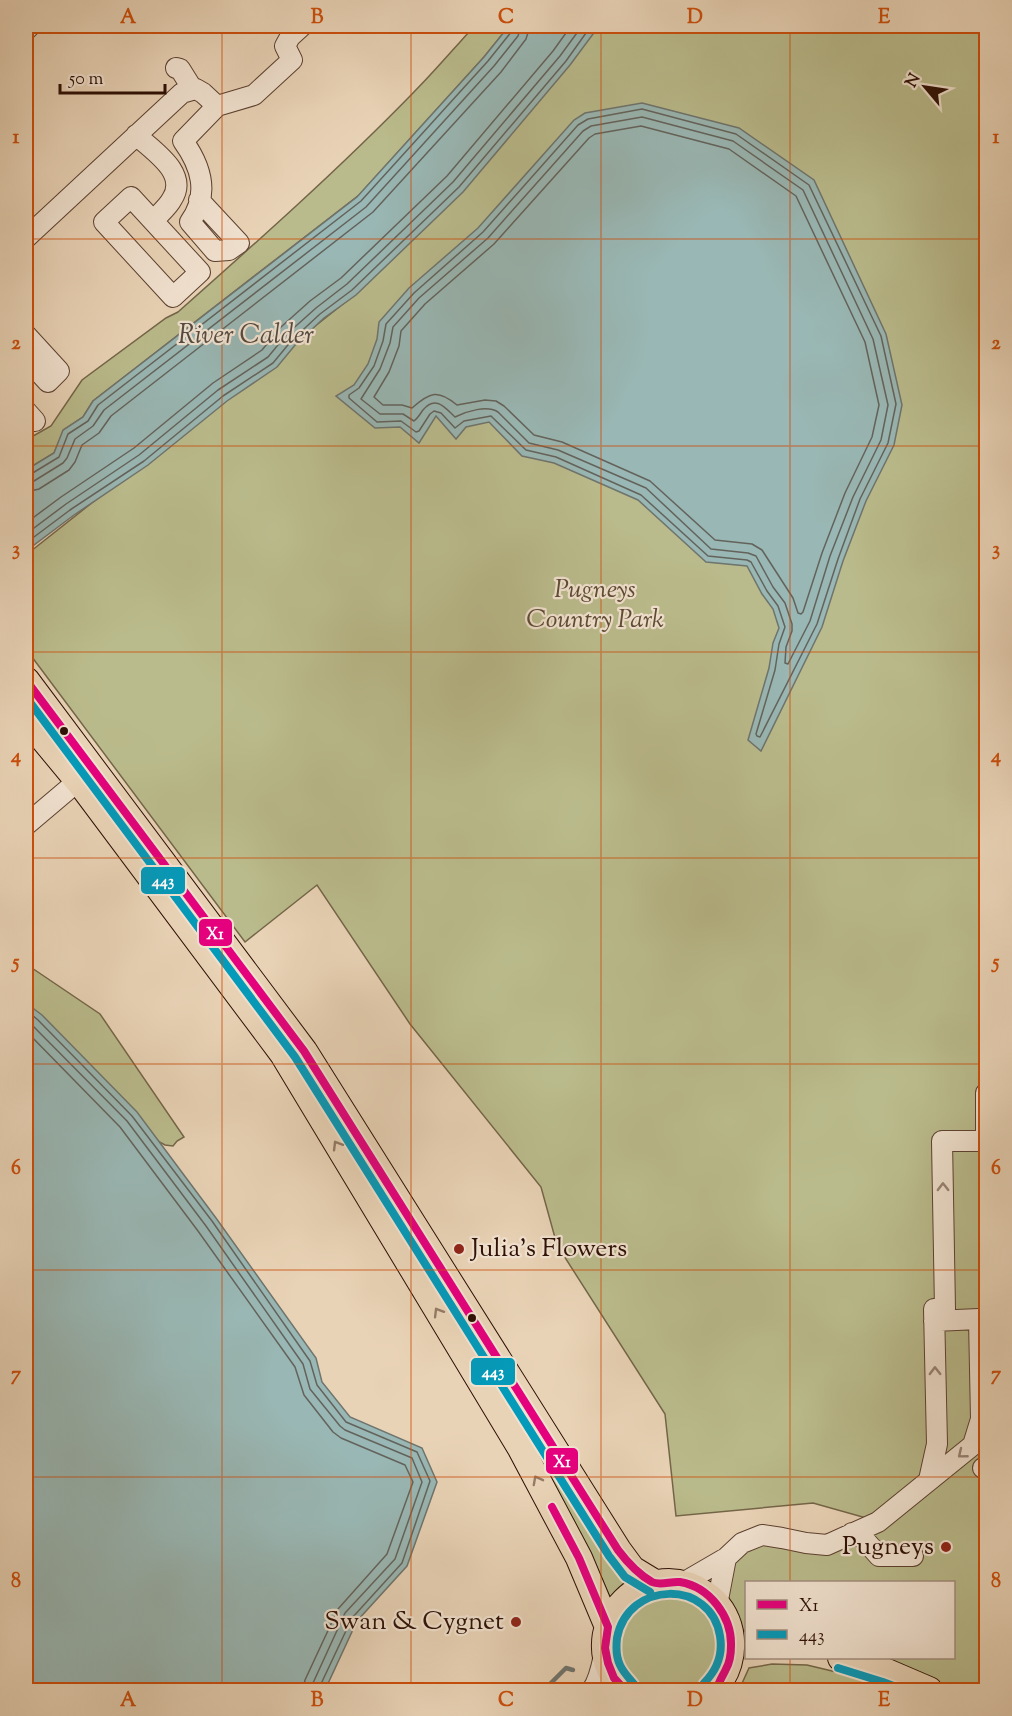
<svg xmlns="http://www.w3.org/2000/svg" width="1012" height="1716" viewBox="0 0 1012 1716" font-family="'Sorts Mill Goudy',serif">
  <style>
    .green { fill: #babb8c; stroke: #746548; stroke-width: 1.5 }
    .water { fill: #99b7b4; stroke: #6e746e; stroke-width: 1.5 }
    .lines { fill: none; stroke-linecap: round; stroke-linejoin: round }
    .shore { stroke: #63635c; stroke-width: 1.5 }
    .stream { stroke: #6e746e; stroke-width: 4.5 }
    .minor-casing { stroke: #5c4031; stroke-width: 22 }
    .major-casing { stroke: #2d0f05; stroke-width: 28 }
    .minor { stroke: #f1e2d0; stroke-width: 20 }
    .major { stroke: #e9d3b6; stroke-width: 26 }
    .bus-1-casing { stroke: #f1e2d0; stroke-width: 12 }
    .bus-2-casing { stroke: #f1e2d0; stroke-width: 12 }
    .bus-1 { stroke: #e5007d; stroke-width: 8 }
    .bus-2 { stroke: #049aba; stroke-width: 8 }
    .oneway { stroke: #947b66 }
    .oneway2 { stroke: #998375 }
    .grid { fill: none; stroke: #cc4e0b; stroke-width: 1.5; stroke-opacity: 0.55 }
    .bus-dot { fill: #2d0f05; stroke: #f1e2d0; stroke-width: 2 }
    .poi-dot { fill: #8f2418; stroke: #f1e2d0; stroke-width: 2 }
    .labels { text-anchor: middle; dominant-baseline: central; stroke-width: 4.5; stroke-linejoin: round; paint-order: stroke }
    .park-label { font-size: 26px; font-style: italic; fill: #5e4b34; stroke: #f1e2d0 }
    .poi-label { font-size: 26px; fill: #2d0f05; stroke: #f1e2d0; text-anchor: end }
    .water-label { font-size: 27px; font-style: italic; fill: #534a42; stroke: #f1e2d0 }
    .line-badge { stroke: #f1e2d0; stroke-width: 2 }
    .badge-label { font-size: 16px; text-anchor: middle; font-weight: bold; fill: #fff }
    .neatline { fill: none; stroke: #cc4e0b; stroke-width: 2 }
    .grid-label { font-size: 20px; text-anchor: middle; font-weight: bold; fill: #cc4e0b }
  </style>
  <rect width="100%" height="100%" fill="#e9d3b6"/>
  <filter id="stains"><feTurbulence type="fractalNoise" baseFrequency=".00333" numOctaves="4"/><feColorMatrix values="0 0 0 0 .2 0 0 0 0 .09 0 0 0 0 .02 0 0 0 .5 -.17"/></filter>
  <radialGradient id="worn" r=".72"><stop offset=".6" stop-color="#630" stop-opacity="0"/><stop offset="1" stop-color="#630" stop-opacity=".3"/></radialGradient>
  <path class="green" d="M 473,26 L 509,26 L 484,57 L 359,195 L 93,401 L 83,417 L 64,430 L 54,453 L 26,470 L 26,440 L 51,426 L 82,380 L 166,318 L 178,312 C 258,241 338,170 413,93 C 432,74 450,53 469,32 Z
    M 577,26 L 986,26 L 986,1690 L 929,1690 L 841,1658 L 954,1658 L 954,1582 L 746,1582 L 746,1632 L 725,1616 L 712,1690 L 625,1690 L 605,1648 L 640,1589 L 709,1596 L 742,1543 L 806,1543 L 877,1521 L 813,1503 L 676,1516 L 665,1414 L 557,1245 L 541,1187 L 410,1024 L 317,885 L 245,942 L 26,649 L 26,555 L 348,300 Z
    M 26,964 L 100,1014 L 184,1137 L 177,1141 L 173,1146 L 165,1145 L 154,1139 L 26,1005 Z
    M 425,1267 L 630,1581 L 623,1584 L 610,1597 L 600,1575 L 580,1538 Z
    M 772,1664 L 807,1665 L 874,1681 L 892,1690 L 739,1690 L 749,1668 Z"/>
  <path class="water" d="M 509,26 L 599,26 L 570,65 L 463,192 L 356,295 L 324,318 L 296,344 L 277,367 L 227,401 L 148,465 L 74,515 L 26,551 L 26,470 L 54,453 L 63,430 L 83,417 L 93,401 L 357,197 L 484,57 Z
    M 642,103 L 739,128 L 814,180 L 886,334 L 902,405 L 894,445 L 866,501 L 843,561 L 822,627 L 761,751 L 748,740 L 769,668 L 773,643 L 779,628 L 773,609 L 762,594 L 747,566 L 706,562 L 638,500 L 554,463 L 522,456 L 489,422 L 466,427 L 456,439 L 436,416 L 419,443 L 400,427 L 375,428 L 336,396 L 354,385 L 368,364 L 377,339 L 379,322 L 409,288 L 478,228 L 574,120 L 585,113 Z
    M 26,1003 L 42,1015 L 137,1112 L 216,1218 L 316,1358 L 322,1382 L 350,1417 L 422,1448 L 437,1482 L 407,1566 L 357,1621 L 325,1690 L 26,1690 Z"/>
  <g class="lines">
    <path class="shore" d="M 642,109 L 736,134 L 809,185 L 881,336 L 896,404 L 888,443 L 860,499 L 838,559 L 817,624 L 760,737 L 757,736 L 756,734 L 775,670 L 779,644 L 785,627 L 778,606 L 767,591 L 751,562 L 747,560 L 708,556 L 641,495 L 556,457 L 526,450 L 491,416 L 464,421 L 455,428 L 441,413 L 434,411 L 430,414 L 419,431 L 416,432 L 401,421 L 377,422 L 349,398 L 349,395 L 359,388 L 374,366 L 383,341 L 386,324 L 414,293 L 483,232 L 578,125 L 588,119 Z
      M 642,117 L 733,141 L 803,190 L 873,339 L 888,405 L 881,440 L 853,497 L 830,556 L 810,621 L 788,664 L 785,663 L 786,647 L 792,631 L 792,624 L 785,603 L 773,587 L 756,556 L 748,553 L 711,549 L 646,488 L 558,450 L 529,443 L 498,412 C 487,405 467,411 455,417 C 446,409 436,394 423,410 C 420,414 418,418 414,421 L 403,414 L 380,414 L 361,399 L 380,369 L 390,343 L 393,327 L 419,298 L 488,238 L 583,131 L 591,126 Z
      M 641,126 L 729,149 L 796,196 L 865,342 L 879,405 L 872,437 L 845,493 L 822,553 L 803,612 L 801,614 L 798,613 L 793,598 L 762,550 L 752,544 L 715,540 L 650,481 L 562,442 L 534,435 L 504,406 L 496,401 L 485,400 L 457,405 C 438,389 430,392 412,408 L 402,405 L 383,405 L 374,397 L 389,372 L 399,346 L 401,331 L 425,304 L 494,244 L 589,138 L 595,134 Z
      M 26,475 L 31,474 L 59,457 L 68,434 L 88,421 L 98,405 L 361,201 L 488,61 L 512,31 L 513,26
      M 26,483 L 34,481 L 63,463 L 67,458 L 75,439 L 93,426 L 104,410 L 366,207 L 494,66 L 518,36 L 521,26
      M 26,492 L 39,489 L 69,470 L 75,462 L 82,445 L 99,433 L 111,416 L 373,212 L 501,72 L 526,39 L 530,26
      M 26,523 L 61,497 L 134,448 L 213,383 L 262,350 L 281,327 L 310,301 L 341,278 L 447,176 L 553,51 L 571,26
      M 26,534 L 66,504 L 139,455 L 218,390 L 268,357 L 287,334 L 316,308 L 347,284 L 453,182 L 560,56 L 582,26
      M 26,543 L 70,510 L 144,461 L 223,396 L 273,363 L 292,340 L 320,314 L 352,290 L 459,187 L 566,61 L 591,26
      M 26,1010 L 38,1020 L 132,1116 L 212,1221 L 310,1361 L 317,1385 L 346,1422 L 417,1452 L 430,1481 L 402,1563 L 352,1618 L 320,1686 L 320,1690
      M 26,1020 L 33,1026 L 127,1121 L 206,1226 L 303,1364 L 310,1389 L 340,1426 L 345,1430 L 412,1458 L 422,1482 L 395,1559 L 345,1613 L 313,1683 L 312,1690
      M 26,1031 L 120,1127 L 198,1231 L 295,1367 L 304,1395 L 333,1432 L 341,1438 L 405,1465 L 413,1482 L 387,1554 L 338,1609 L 305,1680 L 303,1690"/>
    <path class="stream" d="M 544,1690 L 566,1668 L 573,1670"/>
    <defs>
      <path id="minor" d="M 26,30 L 30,26
        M 176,68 L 180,69 L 190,85 L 189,90
        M 136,135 C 153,151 189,173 172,199 C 168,207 159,214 153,221
        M 131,197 L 200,272 L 173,297 L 104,222 Z
        M 199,200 L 239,243 L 229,250 L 215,251 L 190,222 C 210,194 201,166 183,141 L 217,106 L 254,95 L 292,60 L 285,46 L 290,37 L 302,26
        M 26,238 L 182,93 L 196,89 L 203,93 L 217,106
        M 26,335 L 59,371 L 48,382 L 26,358
        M 26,411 L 35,421
        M 26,825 L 78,781
        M 986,1093 L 986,1131
        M 934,1321 L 979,1319
        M 983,1468 L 986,1468
        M 929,1480 L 937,1444 L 934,1309 L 945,1309 L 942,1141 L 986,1141
        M 852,1533 L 862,1537 L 879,1556 L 913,1556
        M 683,1583 L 726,1558 L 742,1543 L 762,1535 L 782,1538 L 806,1543 L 827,1545 L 878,1522 L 973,1445 L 981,1419 L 979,1319 L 986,1319
        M 717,1605 L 726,1558
        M 592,1690 C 600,1679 602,1664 605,1650"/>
      <path id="major" d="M 26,680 L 304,1051 L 618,1550 L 632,1569 L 655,1583
        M 26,718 L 84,788 L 283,1054 L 520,1447 L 579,1558 L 608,1627
        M 841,1658 L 887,1672 L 929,1690
        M 625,1690 C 569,1637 641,1550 705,1594 C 718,1602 727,1617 730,1632 C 734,1653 728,1676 712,1690"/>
    </defs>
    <use href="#minor" class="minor-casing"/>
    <use href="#major" class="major-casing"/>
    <use href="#minor" class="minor"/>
    <use href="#major" class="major"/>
    <defs>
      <path id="bus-1" d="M 26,680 L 304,1051 L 618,1550 C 627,1562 638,1574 652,1582 C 660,1586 671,1581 680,1582 C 710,1587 732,1617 731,1646 C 731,1654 730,1662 726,1669 C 723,1676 718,1682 717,1690
        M 552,1507 L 579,1558 L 608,1627 L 605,1648 L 608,1663 L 614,1678 L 625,1690"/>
      <path id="bus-2" d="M 26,697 L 295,1057 L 609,1556 L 625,1577 L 650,1592
        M 838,1668 L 883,1682 L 904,1690
        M 634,1684 C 629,1678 623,1672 620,1665 C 616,1657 616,1647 617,1638 C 628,1580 711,1579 720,1636 C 723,1654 717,1670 704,1683"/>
    </defs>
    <use href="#bus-1" class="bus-1-casing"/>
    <use href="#bus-2" class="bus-2-casing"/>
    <use href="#bus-1" class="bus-1"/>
    <use href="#bus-2" class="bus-2"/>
  </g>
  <defs><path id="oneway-chevron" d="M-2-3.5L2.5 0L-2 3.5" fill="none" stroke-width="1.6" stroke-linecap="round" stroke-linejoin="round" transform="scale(1.5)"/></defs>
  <g class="oneway">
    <use href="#oneway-chevron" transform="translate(337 1145) rotate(-121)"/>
    <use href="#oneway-chevron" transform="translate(438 1312) rotate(-121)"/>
    <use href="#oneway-chevron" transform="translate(537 1480) rotate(-118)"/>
  </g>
  <g class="oneway2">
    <use href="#oneway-chevron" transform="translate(943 1187) rotate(-91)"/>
    <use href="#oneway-chevron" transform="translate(935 1371) rotate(-91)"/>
    <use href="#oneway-chevron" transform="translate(962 1454) rotate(141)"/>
  </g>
  <path class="grid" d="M 222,26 L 222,1690M 411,26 L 411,1690M 601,26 L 601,1690M 790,26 L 790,1582M 26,239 L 986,239M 26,446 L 986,446M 26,652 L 986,652M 26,858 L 986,858M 26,1064 L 986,1064M 26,1270 L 986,1270M 26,1477 L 986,1477M 790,1658 L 790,1690"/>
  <g class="bus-dot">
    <circle cx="64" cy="731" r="5"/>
    <circle cx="472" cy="1318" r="5"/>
  </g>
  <g class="poi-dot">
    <circle cx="459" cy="1249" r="6"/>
    <circle cx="946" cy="1547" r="6"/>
    <circle cx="516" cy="1622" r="6"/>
  </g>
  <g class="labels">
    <g class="park-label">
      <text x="595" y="590">Pugneys<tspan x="595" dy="30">Country Park</tspan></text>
    </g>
    <g class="poi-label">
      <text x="471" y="1249" text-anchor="start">Julia's Flowers</text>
      <text x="934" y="1547">Pugneys</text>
      <text x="504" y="1622">Swan &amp; Cygnet</text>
    </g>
    <g class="water-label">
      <text x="246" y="336">River Calder</text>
    </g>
  </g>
  <g class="line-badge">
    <rect x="140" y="866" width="46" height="29" rx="6" fill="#049aba"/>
    <rect x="198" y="918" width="35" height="29" rx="6" fill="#e5007d"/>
    <rect x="470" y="1357" width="46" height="29" rx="6" fill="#049aba"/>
    <rect x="545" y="1447" width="34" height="28" rx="6" fill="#e5007d"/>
  </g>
  <g class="badge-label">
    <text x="163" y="886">443</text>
    <text x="215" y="939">X1</text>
    <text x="493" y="1377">443</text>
    <text x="562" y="1467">X1</text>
  </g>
  <rect width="1012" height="1716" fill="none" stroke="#e9d3b6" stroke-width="66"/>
  <rect x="745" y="1581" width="210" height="78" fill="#f1e2d0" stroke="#a38e7f" stroke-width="1.5"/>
  <rect x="757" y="1600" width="30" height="9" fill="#e5007d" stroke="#a38e7f" stroke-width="1.5"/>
  <text x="799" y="1611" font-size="18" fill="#2d0f05">X1</text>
  <rect x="757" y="1630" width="30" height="9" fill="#049aba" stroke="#a38e7f" stroke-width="1.5"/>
  <text x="799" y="1641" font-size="18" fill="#2d0f05">443</text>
  <g transform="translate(925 87) rotate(299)" stroke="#f1e2d0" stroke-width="4.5" paint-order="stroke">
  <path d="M0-4.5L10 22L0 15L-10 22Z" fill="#2d0f05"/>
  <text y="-9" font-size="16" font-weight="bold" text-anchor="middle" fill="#2d0f05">N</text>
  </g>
  <path d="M60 84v9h105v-9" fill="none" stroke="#2d0f05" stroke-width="3"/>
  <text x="69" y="84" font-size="18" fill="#2d0f05" stroke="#f1e2d0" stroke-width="4.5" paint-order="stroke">50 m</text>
  <rect x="33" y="33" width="946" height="1650" class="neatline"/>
  <g class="grid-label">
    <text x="128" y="23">A</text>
    <text x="317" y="23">B</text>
    <text x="506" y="23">C</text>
    <text x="695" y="23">D</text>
    <text x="884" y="23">E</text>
    <text x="16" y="143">1</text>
    <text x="996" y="143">1</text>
    <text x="16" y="349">2</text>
    <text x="996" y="349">2</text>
    <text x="16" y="555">3</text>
    <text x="996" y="555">3</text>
    <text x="16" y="762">4</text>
    <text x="996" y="762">4</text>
    <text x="16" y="968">5</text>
    <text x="996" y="968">5</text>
    <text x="16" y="1174">6</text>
    <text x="996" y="1174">6</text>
    <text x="16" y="1380">7</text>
    <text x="996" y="1380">7</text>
    <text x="16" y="1587">8</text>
    <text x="996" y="1587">8</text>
    <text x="128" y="1706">A</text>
    <text x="317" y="1706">B</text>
    <text x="506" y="1706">C</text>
    <text x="695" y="1706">D</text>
    <text x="884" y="1706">E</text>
  </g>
  <rect width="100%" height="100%" filter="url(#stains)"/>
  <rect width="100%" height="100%" fill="url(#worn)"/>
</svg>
